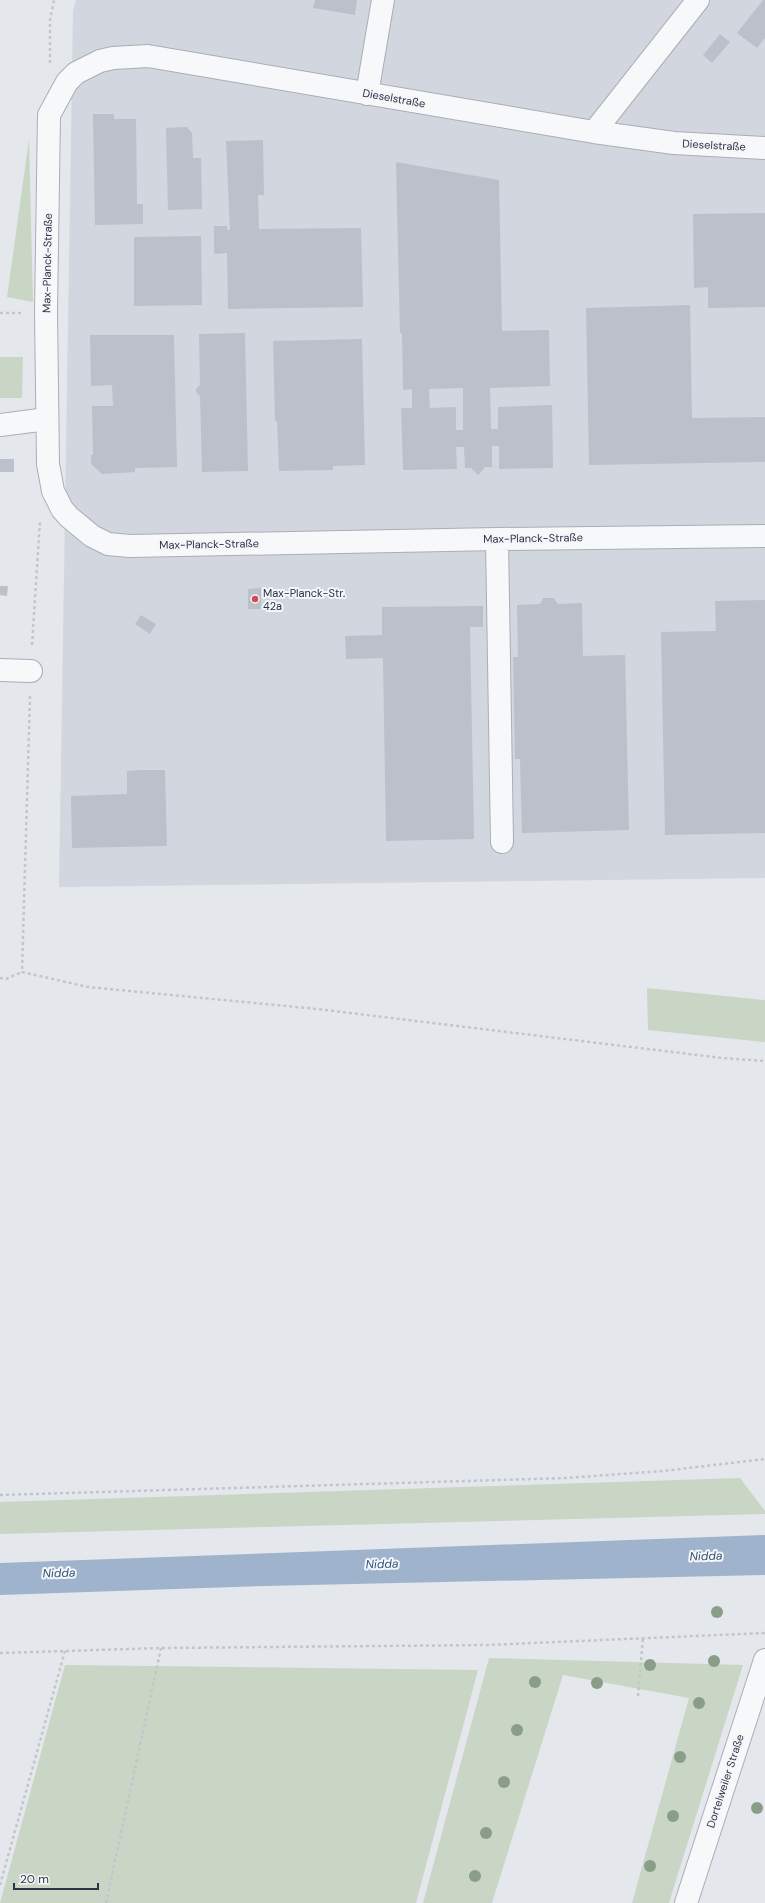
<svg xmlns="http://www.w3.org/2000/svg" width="765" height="1903" viewBox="0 0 765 1903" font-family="'DM Sans',sans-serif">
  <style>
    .built { fill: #d2d6de }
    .green { fill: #c9d6c5 }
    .water { fill: #9fb4cc }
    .building { fill: #bbc0ca; fill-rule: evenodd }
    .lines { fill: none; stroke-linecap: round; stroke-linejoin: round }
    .minor-casing { stroke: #a9aeb7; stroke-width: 24 }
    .path { stroke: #c2c5cb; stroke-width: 2.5; stroke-dasharray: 3 3; stroke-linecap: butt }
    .minor { stroke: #f7f8fa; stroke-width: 22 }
    .tree { fill: #899d89 }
    .poi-dot { fill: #d1495b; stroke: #f4f6f9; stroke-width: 1.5 }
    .labels { text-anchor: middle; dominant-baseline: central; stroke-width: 4; stroke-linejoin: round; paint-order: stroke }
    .street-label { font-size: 11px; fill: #2b3445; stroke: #f4f6f9 }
    .poi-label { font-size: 11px; fill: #2b3445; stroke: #f4f6f9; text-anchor: start }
    .water-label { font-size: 12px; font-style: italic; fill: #34527a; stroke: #f4f6f9 }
  </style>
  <rect width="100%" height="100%" fill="#e4e7ec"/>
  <path class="built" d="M 76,0 L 765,0 L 765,878 L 59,887 L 73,11 Z"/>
  <path class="green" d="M 29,139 L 33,302 L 7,297 Z
    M 0,357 L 23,357 L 22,398 L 0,398 Z
    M 647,988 L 765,1000 L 765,1042 L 648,1030 Z
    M 740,1478 L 765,1511 L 765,1514 L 0,1534 L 0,1502 Z
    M 489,1658 L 743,1665 L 669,1903 L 632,1903 L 689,1698 L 563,1675 L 492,1903 L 423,1903 Z
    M 65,1665 L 478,1670 L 416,1903 L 0,1903 Z"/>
  <path class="water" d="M 765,1535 L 765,1575 L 264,1586 L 0,1595 L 0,1563 Z"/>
  <path class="building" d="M 315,0 L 357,0 L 355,15 L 313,8 Z
    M 763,0 L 765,0 L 765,38 L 757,48 L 737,33 Z
    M 720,34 L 730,42 L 712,63 L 703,55 Z
    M 93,114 L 114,114 L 114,119 L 136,119 L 137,204 L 143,204 L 143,224 L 95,225 Z
    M 187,127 L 192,133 L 193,158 L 201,158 L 202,209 L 168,210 L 166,128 Z
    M 263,140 L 264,195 L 258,195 L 259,229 L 361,228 L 363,307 L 228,309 L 227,253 L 214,254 L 214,226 L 227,226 L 227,230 L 230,230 L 226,141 Z
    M 396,162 L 499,180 L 502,331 L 549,330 L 550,386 L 490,388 L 491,429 L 498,429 L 498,407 L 552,405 L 553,468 L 499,469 L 499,446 L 492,446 L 492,467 L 485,467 L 478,475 L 471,468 L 465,468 L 464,447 L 456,447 L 457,469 L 403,470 L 401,408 L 412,408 L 412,389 L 403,390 L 402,333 L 400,333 ZM 463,388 L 463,430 L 456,430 L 456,407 L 430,408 L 429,389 Z
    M 765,213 L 765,307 L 708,308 L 708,287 L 694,288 L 693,214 Z
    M 201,236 L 202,305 L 134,306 L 134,237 Z
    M 690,305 L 692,418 L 765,417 L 765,462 L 589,465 L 586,308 Z
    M 245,333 L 248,471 L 202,472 L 200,396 L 196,392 L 196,389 L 200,385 L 199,334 Z
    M 90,335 L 174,335 L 177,467 L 135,468 L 135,472 L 102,474 L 91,464 L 91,455 L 93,455 L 92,406 L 113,406 L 112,385 L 91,386 Z
    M 362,339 L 365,465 L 333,466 L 333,470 L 279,471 L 277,421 L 275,421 L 273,341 Z
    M 0,459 L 14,459 L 14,472 L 0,472 Z
    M 0,586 L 8,586 L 7,596 L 0,595 Z
    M 261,588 L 261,609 L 248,609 L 248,589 Z
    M 543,598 L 554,598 L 558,604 L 582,603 L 583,656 L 625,655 L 629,830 L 522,833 L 520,759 L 515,759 L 513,657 L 518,657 L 517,605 L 540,604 Z
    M 765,600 L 765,833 L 665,835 L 661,632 L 716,631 L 715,601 Z
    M 483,606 L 483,627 L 470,627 L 474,839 L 386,841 L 383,658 L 346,659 L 345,636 L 382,635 L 382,607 Z
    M 141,615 L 156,624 L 150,634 L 135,624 Z
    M 139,770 L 165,770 L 167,846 L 72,848 L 71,796 L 127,794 L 127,771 Z"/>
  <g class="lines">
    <defs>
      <path id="minor" d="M 367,94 L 383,0
        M 594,132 L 698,0
        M 765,148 L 674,143 L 594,132 L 148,56 L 113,58 L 100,61 L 76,73 L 67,82 L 49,115 L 46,312 L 48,464 L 53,491 L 62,509 L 69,517 L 92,536 L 108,544 L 130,546 L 497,539 L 765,536
        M 0,425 L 47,419
        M 497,539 L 502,842
        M 0,670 L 31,671
        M 686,1903 L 765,1660"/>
    </defs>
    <use href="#minor" class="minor-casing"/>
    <path class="path" d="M 50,63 L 50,20 L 54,0
      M 0,313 L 21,313
      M 32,645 L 40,522
      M 30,696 L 22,972 L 88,987 L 317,1009 L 722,1058 L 765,1061
      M 0,978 L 6,979 L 22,972
      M 0,1495 L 566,1478 L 663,1471 L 765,1459
      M 0,1653 L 161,1648 L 487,1645 L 765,1633
      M 638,1696 L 643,1638
      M 0,1885 L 65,1651
      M 106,1903 L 161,1648"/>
    <use href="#minor" class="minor"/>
  </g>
  <g class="tree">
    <circle cx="717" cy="1612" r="6"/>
    <circle cx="714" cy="1661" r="6"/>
    <circle cx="650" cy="1665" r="6"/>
    <circle cx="535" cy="1682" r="6"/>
    <circle cx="597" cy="1683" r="6"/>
    <circle cx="699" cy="1703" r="6"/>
    <circle cx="517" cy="1730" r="6"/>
    <circle cx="680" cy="1757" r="6"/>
    <circle cx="504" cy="1782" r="6"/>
    <circle cx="757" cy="1808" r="6"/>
    <circle cx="673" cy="1816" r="6"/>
    <circle cx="486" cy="1833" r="6"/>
    <circle cx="650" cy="1866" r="6"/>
    <circle cx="475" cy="1876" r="6"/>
  </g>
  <circle class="poi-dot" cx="255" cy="599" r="4"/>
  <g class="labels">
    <g class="street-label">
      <text transform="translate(394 98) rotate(10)">Dieselstraße</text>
      <text transform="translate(714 145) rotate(3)">Dieselstraße</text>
      <text transform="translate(47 263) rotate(-89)">Max-Planck-Straße</text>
      <text transform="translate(533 538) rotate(-1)">Max-Planck-Straße</text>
      <text transform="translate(209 544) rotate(-1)">Max-Planck-Straße</text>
      <text transform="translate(725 1781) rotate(-72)">Dortelweiler Straße</text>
    </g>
    <g class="poi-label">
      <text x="263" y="593">Max-Planck-Str.<tspan x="263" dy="13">42a</tspan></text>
    </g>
    <g class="water-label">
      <text transform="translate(706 1556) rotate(-2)">Nidda</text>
      <text transform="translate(382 1564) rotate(-2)">Nidda</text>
      <text transform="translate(59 1573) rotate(-2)">Nidda</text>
    </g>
  </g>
  <path d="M14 1883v6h84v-6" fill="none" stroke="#2b3445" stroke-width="2"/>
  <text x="20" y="1883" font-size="12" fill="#2b3445" stroke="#f4f6f9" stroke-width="3" paint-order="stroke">20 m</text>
</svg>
